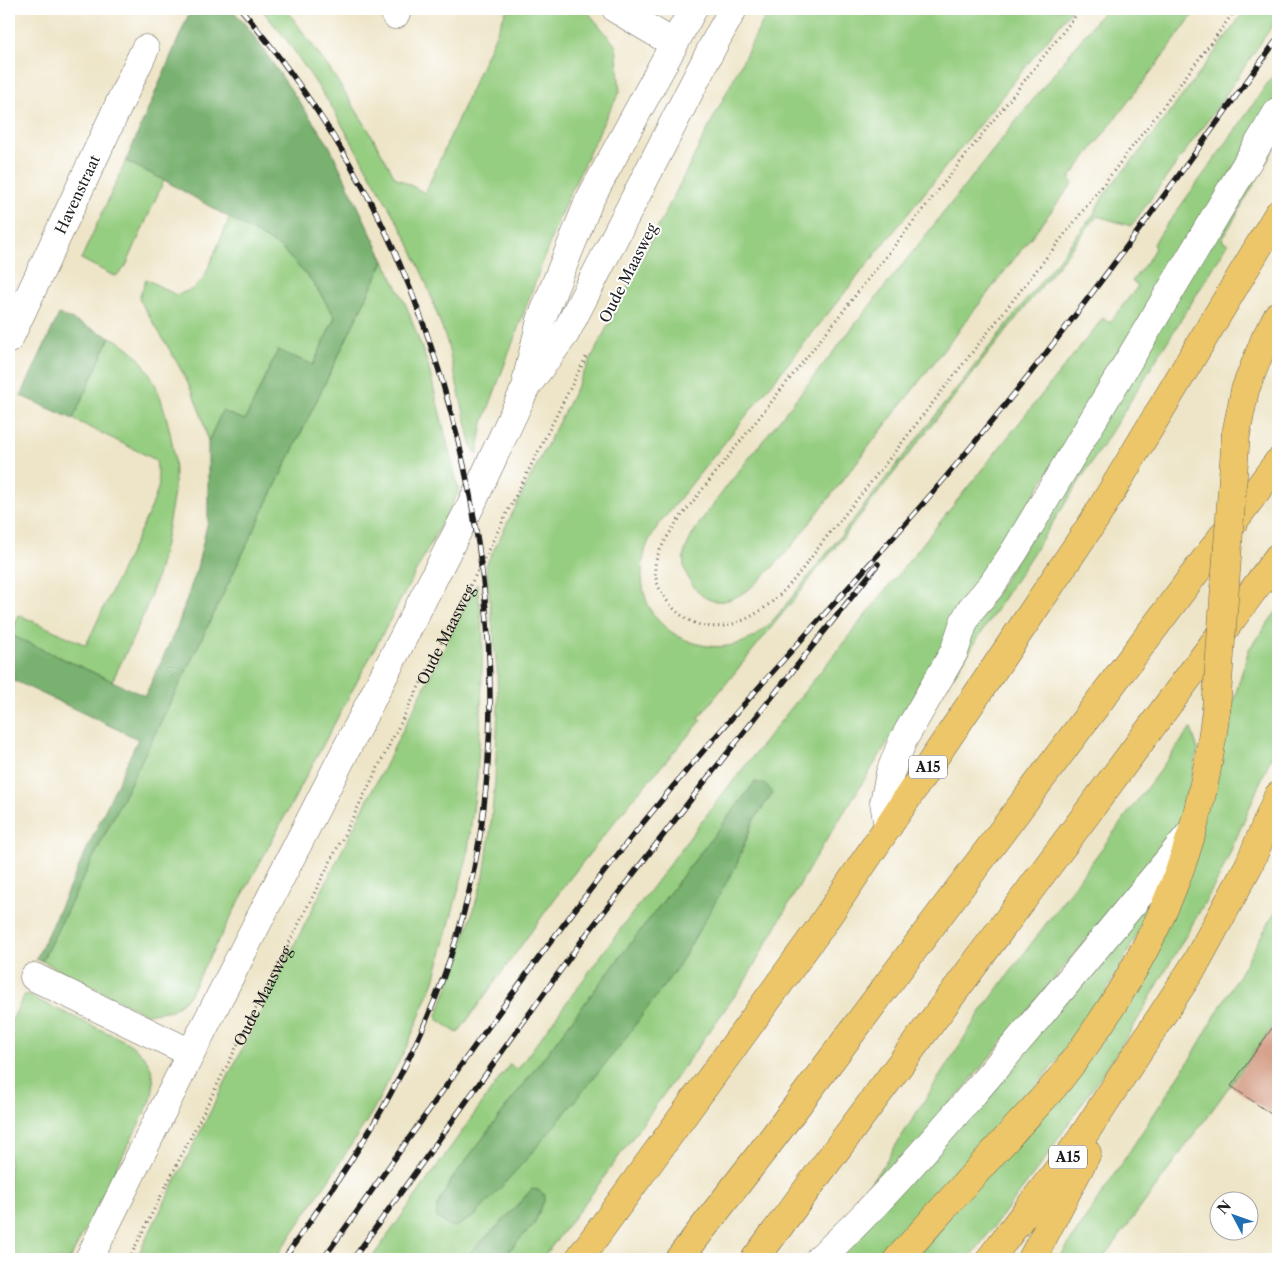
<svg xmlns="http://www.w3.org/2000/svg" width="1287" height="1268" viewBox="0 0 1287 1268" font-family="'Libre Caslon Text',serif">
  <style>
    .green { fill: #96ce81; stroke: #59754e; fill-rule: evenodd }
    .forest { fill: #78b16f; stroke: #4a6646 }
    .building { fill: #d6a28b }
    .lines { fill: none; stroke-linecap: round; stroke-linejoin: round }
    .minor-casing { stroke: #666258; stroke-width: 29 }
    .highway-casing { stroke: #666258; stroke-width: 29 }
    .path { stroke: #666258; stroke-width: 3; stroke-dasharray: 1 4; stroke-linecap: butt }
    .minor { stroke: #fff; stroke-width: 28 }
    .highway { stroke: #ecc669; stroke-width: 28 }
    .rail-casing { stroke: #1c1c1c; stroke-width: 5.5 }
    .rail { stroke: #fff; stroke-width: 4; stroke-dasharray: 11; stroke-linecap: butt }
    .highway-bridge-casing { stroke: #666258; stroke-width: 29; stroke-linecap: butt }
    .highway-bridge { stroke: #ecc669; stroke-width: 28 }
    .labels { text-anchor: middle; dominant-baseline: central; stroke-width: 4; stroke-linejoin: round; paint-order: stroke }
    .shield { fill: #fff; stroke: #606060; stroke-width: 1 }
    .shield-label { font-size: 14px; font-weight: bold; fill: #1c1c1c }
    .street-label { font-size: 15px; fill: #1c1c1c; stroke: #fff }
  </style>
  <rect width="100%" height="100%" fill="#fff"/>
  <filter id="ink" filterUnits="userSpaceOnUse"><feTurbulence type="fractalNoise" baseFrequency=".02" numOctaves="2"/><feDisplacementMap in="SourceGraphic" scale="10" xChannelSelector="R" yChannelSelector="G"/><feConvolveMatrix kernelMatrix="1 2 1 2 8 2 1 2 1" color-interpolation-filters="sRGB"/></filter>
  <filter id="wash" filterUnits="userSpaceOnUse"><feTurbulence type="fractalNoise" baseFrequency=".0096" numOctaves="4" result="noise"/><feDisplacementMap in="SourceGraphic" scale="20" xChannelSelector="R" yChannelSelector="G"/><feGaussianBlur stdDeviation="1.12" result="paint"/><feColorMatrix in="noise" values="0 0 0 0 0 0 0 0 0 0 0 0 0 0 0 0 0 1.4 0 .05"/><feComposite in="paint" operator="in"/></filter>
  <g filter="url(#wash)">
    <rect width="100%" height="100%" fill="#eee5c8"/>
    <path class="green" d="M 261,9 L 286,9 L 331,71 L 368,129 L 395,177 L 425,193 L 507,9 L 581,9 L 588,12 L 616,46 L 620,92 L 606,117 L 560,215 L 483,423 L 477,455 L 472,447 L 447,342 L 426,282 L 406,237 L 330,104 L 286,39 Z
      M 769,9 L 1072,9 L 673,507 C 661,522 647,537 644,556 C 640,573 642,595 651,611 C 672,644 721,658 755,636 C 773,624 787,602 801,586 L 1094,214 C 1103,190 1125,171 1141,150 C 1177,103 1212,57 1246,9 L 1278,9 L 1278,17 L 1216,109 L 1131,226 L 1097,216 L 803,588 L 704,711 L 698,718 L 701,721 L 631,801 L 597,844 L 564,886 L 458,1033 L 454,1031 L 436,1018 L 454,971 L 484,876 L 490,833 L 495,781 L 498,708 L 497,669 L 486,565 Z
      M 1105,9 L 1197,9 L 1166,52 L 1069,179 L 1073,183 L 791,547 C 770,570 724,628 694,587 C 687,578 682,566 684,555 C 690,531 713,506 727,486 Z
      M 1278,68 L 1278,95 L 952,630 L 910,707 L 812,863 L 744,983 L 594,1191 L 542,1259 L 499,1259 L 508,1252 L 534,1224 L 544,1201 L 532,1189 L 506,1218 L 463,1259 L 371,1259 L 510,1064 L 517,1070 L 622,927 L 721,796 L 1103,318 L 1109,323 L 1138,286 L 1132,281 L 1147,262 L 1155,248 L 1153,244 L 1237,128 ZM 755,782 L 765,784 L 772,794 L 753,821 L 746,841 L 447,1225 L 437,1218 L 437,1206 L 452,1179 L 600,983 Z
      M 1278,126 L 1278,142 L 1222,240 L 1228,244 L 1108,437 L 953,677 L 966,643 Z
      M 126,161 L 164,180 L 126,266 L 119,274 L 114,276 L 81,259 Z
      M 230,217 L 280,247 L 312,281 L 335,317 L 313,365 L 278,351 L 245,421 L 222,411 L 208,442 C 206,432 203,421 200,412 C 186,372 160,335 139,299 L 146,279 L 176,295 L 193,289 L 204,278 Z
      M 384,261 L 406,305 L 428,365 L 459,491 L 188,997 L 172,1010 L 146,1014 L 42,961 L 186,671 Z
      M 110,337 C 135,347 151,371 160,396 C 168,421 175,448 175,475 C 175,490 172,505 169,520 C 167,532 165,545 162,557 C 152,601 132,641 112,681 L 10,635 L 19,615 L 86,645 L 152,506 L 159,485 L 156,460 L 73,419 Z
      M 477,583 L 483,634 L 481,712 L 477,778 L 467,858 L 434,981 L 408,1044 L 371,1114 L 333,1173 L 275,1259 L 136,1259 Z
      M 1278,609 L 1278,741 L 1220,876 L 1131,1031 L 1040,1166 L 969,1259 L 910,1259 L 1117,1010 L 1210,779 L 1249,649 Z
      M 1191,728 L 1198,750 L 1182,816 L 1174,833 L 896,1171 L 853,1210 L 852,1207 L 884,1164 L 980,1013 Z
      M 1158,887 C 1138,935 1115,981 1085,1024 C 1057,1063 1025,1099 993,1135 C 956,1176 919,1218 882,1259 L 835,1259 Z
      M 1278,907 L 1278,1020 L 1103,1259 L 1059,1259 L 1192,1056 Z
      M 25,994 L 125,1041 C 149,1056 158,1071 151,1100 L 70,1259 L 9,1259 L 9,1026 Z"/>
    <path class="forest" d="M 191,9 L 232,9 L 249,29 L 329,145 L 384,261 L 186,671 L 42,961 L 36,959 L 138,739 L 9,678 L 9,620 L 16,623 L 11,635 L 145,696 L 178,625 L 197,568 L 208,521 L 208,442 L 222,411 L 245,420 L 278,350 L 313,365 L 335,317 L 312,281 L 280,247 L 164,180 L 126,161 Z
      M 59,314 L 110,337 L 73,419 L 21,396 Z
      M 755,782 C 764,784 769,784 772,794 L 753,821 L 736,866 L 679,965 L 619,1047 L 532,1153 L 475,1216 L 455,1227 L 447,1225 L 437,1217 L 437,1206 L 452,1179 L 600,983 Z
      M 532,1189 L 538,1190 L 545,1195 L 544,1201 L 534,1224 L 508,1252 L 499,1259 L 463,1259 L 506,1218 Z"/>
    <g id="blocks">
      <path class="building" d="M 1278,1020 L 1278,1119 L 1231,1086 Z"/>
    </g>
  </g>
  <g filter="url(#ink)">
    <use href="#blocks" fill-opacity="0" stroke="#666258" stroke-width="1"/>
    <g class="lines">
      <defs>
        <g id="minor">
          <path d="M 616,9 L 673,43"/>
          <path d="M 395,15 L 398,9"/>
          <path id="s2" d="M 9,339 L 145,49"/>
          <path d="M 527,378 L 541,320 L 589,201 L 693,9"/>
          <path d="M 888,827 L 884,802 L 890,773 L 903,740 L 954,652 L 964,622 L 971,609 L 991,586 L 1014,552 L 1278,111"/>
          <path d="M 34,977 L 191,1053"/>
          <path d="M 89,1259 L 191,1053 L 471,505 L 526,387 L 565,334 L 715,42 L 733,9"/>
          <path d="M 819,1259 C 882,1202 936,1137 991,1073 C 1059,993 1126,912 1192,831"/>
        </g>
        <path id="highway" d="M 1236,434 L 1245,390 L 1265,339 L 1278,315
          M 579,1259 L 819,929 L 1095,519 L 1278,214
          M 679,1259 L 775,1135 L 1278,462
          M 755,1259 L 1278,557
          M 898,1259 C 934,1219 970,1178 1007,1138 C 1024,1118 1044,1099 1060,1079 C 1118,1005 1167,920 1193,829 C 1204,790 1211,750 1216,710
          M 990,1259 L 1079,1142 L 1194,966 L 1249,865 L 1278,796
          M 1032,1259 L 1087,1153"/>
      </defs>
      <use href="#minor" class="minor-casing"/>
      <use href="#highway" class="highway-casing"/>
      <g class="path">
        <path d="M 1081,9 L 676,523 C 668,536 657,551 655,566 C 654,579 660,592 668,602 C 698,640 739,630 773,601 C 794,583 811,557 828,535 C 862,494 895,452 927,410 C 1031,277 1136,145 1236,9"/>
        <path id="s1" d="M 129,1259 L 586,357"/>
      </g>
      <use href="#minor" class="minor"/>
      <use href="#highway" class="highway"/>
      <defs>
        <path id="rail" d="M 241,9 C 302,82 355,163 394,250 C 484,453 523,722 457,936 C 441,990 418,1043 391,1093 C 360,1151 321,1205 284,1259
          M 323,1259 C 434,1105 540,947 661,801 C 748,695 844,595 934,491 C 1057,347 1167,192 1278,38
          M 353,1259 L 583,939 L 702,785 L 878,564"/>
      </defs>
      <use href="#rail" class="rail-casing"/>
      <use href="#rail" class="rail"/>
      <defs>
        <path id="highway-bridge" d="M 1216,710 L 1236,434"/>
      </defs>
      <use href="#highway-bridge" class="highway-bridge-casing"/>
      <use href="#highway-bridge" class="highway-bridge"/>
    </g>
  </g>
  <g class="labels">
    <g class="shield">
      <rect x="909" y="755.5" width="38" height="23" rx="4"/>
      <rect x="1049" y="1145.5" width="38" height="23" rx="4"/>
    </g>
    <g class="shield-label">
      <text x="928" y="767">A15</text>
      <text x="1068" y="1157">A15</text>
    </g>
    <g class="street-label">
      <text stroke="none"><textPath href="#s2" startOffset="160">Havenstraat</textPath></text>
      <text transform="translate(628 273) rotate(-63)">Oude Maasweg</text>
      <text stroke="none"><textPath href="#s1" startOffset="700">Oude Maasweg</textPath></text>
      <text stroke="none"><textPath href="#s1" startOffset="295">Oude Maasweg</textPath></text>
    </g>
  </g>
  <rect width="1287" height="1268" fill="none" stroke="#fff" stroke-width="30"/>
  <g transform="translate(1234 1216) rotate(311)"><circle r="24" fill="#ffffff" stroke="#a4a4a4"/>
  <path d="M0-4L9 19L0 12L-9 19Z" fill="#1f6fb2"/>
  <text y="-8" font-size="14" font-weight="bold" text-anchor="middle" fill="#1c1c1c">N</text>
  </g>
</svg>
